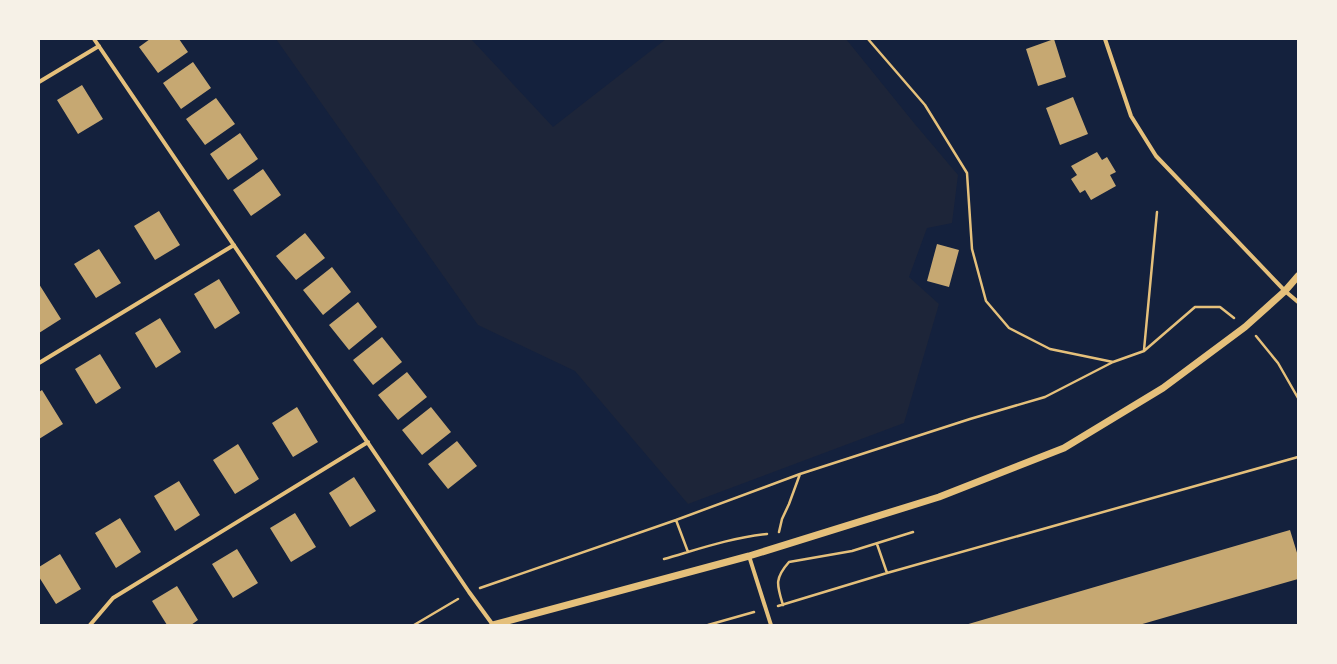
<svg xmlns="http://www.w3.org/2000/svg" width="1337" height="664" viewBox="0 0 1337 664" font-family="'Titillium Web',sans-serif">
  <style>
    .green { fill: #1d2539 }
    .building { fill: #c6a872 }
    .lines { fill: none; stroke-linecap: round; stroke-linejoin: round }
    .path { stroke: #e5c07b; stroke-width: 2.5 }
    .minor { stroke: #e5c07b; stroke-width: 4 }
    .tertiary { stroke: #e5c07b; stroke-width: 7 }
  </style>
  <rect width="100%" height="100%" fill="#14213d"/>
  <path class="green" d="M 276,39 L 471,39 L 553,127 L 666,39 L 846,39 L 914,123 L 958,175 L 952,223 L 927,228 L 909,277 L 939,304 L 904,423 L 688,504 L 575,371 L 478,325 Z"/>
  <path class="building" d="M 150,39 L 179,39 L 188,52 L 158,73 L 139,47 Z
    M 1054,39 L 1066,77 L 1038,86 L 1026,49 Z
    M 193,62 L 211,88 L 181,109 L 163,83 Z
    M 82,85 L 103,119 L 78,134 L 57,100 Z
    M 1073,97 L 1088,134 L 1060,145 L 1046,108 Z
    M 216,98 L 235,124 L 205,145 L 186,119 Z
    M 240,133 L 258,159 L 228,180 L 210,154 Z
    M 1097,152 L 1102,160 L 1107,157 L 1116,172 L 1110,175 L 1116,186 L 1091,200 L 1085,190 L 1080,193 L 1071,179 L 1077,175 L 1071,166 Z
    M 263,169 L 281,195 L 251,216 L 233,190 Z
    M 159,211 L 180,245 L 155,260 L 134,226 Z
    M 305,233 L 325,258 L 296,280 L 276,256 Z
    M 937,244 L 959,250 L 949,287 L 927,281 Z
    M 99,249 L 121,283 L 96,298 L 74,264 Z
    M 332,267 L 351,292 L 323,315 L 303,290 Z
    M 219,279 L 240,313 L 215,329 L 194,294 Z
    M 39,284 L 61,319 L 39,333 Z
    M 358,302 L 377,327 L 349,350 L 329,325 Z
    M 160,318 L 181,352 L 156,368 L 135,333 Z
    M 382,337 L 402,362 L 373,385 L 353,360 Z
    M 100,354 L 121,388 L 96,404 L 75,369 Z
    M 407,372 L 427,397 L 398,420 L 378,395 Z
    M 42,390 L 63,424 L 39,439 L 39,392 Z
    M 297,407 L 318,442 L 293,457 L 272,423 Z
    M 431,407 L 451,432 L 422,455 L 402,430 Z
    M 457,441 L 477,466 L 448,489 L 428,464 Z
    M 238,444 L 259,479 L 235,494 L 213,460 Z
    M 354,477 L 376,511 L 350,527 L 329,493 Z
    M 179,481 L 200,515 L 175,531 L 154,496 Z
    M 295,513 L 316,547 L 291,562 L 270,528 Z
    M 120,518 L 141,552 L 116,568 L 95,533 Z
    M 1290,530 L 1298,556 L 1298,579 L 1139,625 L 965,625 Z
    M 237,549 L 258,583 L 233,598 L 212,564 Z
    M 60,554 L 81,589 L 56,604 L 39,577 L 39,567 Z
    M 177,586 L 198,620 L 191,625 L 167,625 L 152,601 Z"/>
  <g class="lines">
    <path class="path" d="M 868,39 L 925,105 L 967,173 L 972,249 L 986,301 L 1009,328 L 1050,349 L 1113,362
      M 1256,336 L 1278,363 L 1298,398
      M 1144,350 L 1157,212
      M 676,520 L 688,552
      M 779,532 L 782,519 L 789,504 L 800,474
      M 877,544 L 887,573
      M 664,559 C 699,549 730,538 767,534
      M 480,588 L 676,520 L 800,474 L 970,419 L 1045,397 L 1113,362 L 1144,351 L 1195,307 L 1220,307 L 1234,318
      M 783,605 C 777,585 774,579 789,562 L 852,551 L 913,532
      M 778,606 L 887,573 L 1298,457
      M 414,625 L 458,599
      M 708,625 L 754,612"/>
    <path class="minor" d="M 94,39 L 469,592 L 493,625
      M 1105,39 L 1131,116 L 1156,156 L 1285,291 L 1298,302
      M 39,82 L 99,46
      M 39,363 L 234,245
      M 749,556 L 771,625
      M 90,625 L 113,598 L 368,442"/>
    <path class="tertiary" d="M 493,625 L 749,556 L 939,497 L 1064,448 L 1163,388 L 1245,327 L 1285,291 L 1298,276"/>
  </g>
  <rect width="1337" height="664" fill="none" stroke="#f6f1e7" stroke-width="80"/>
</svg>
